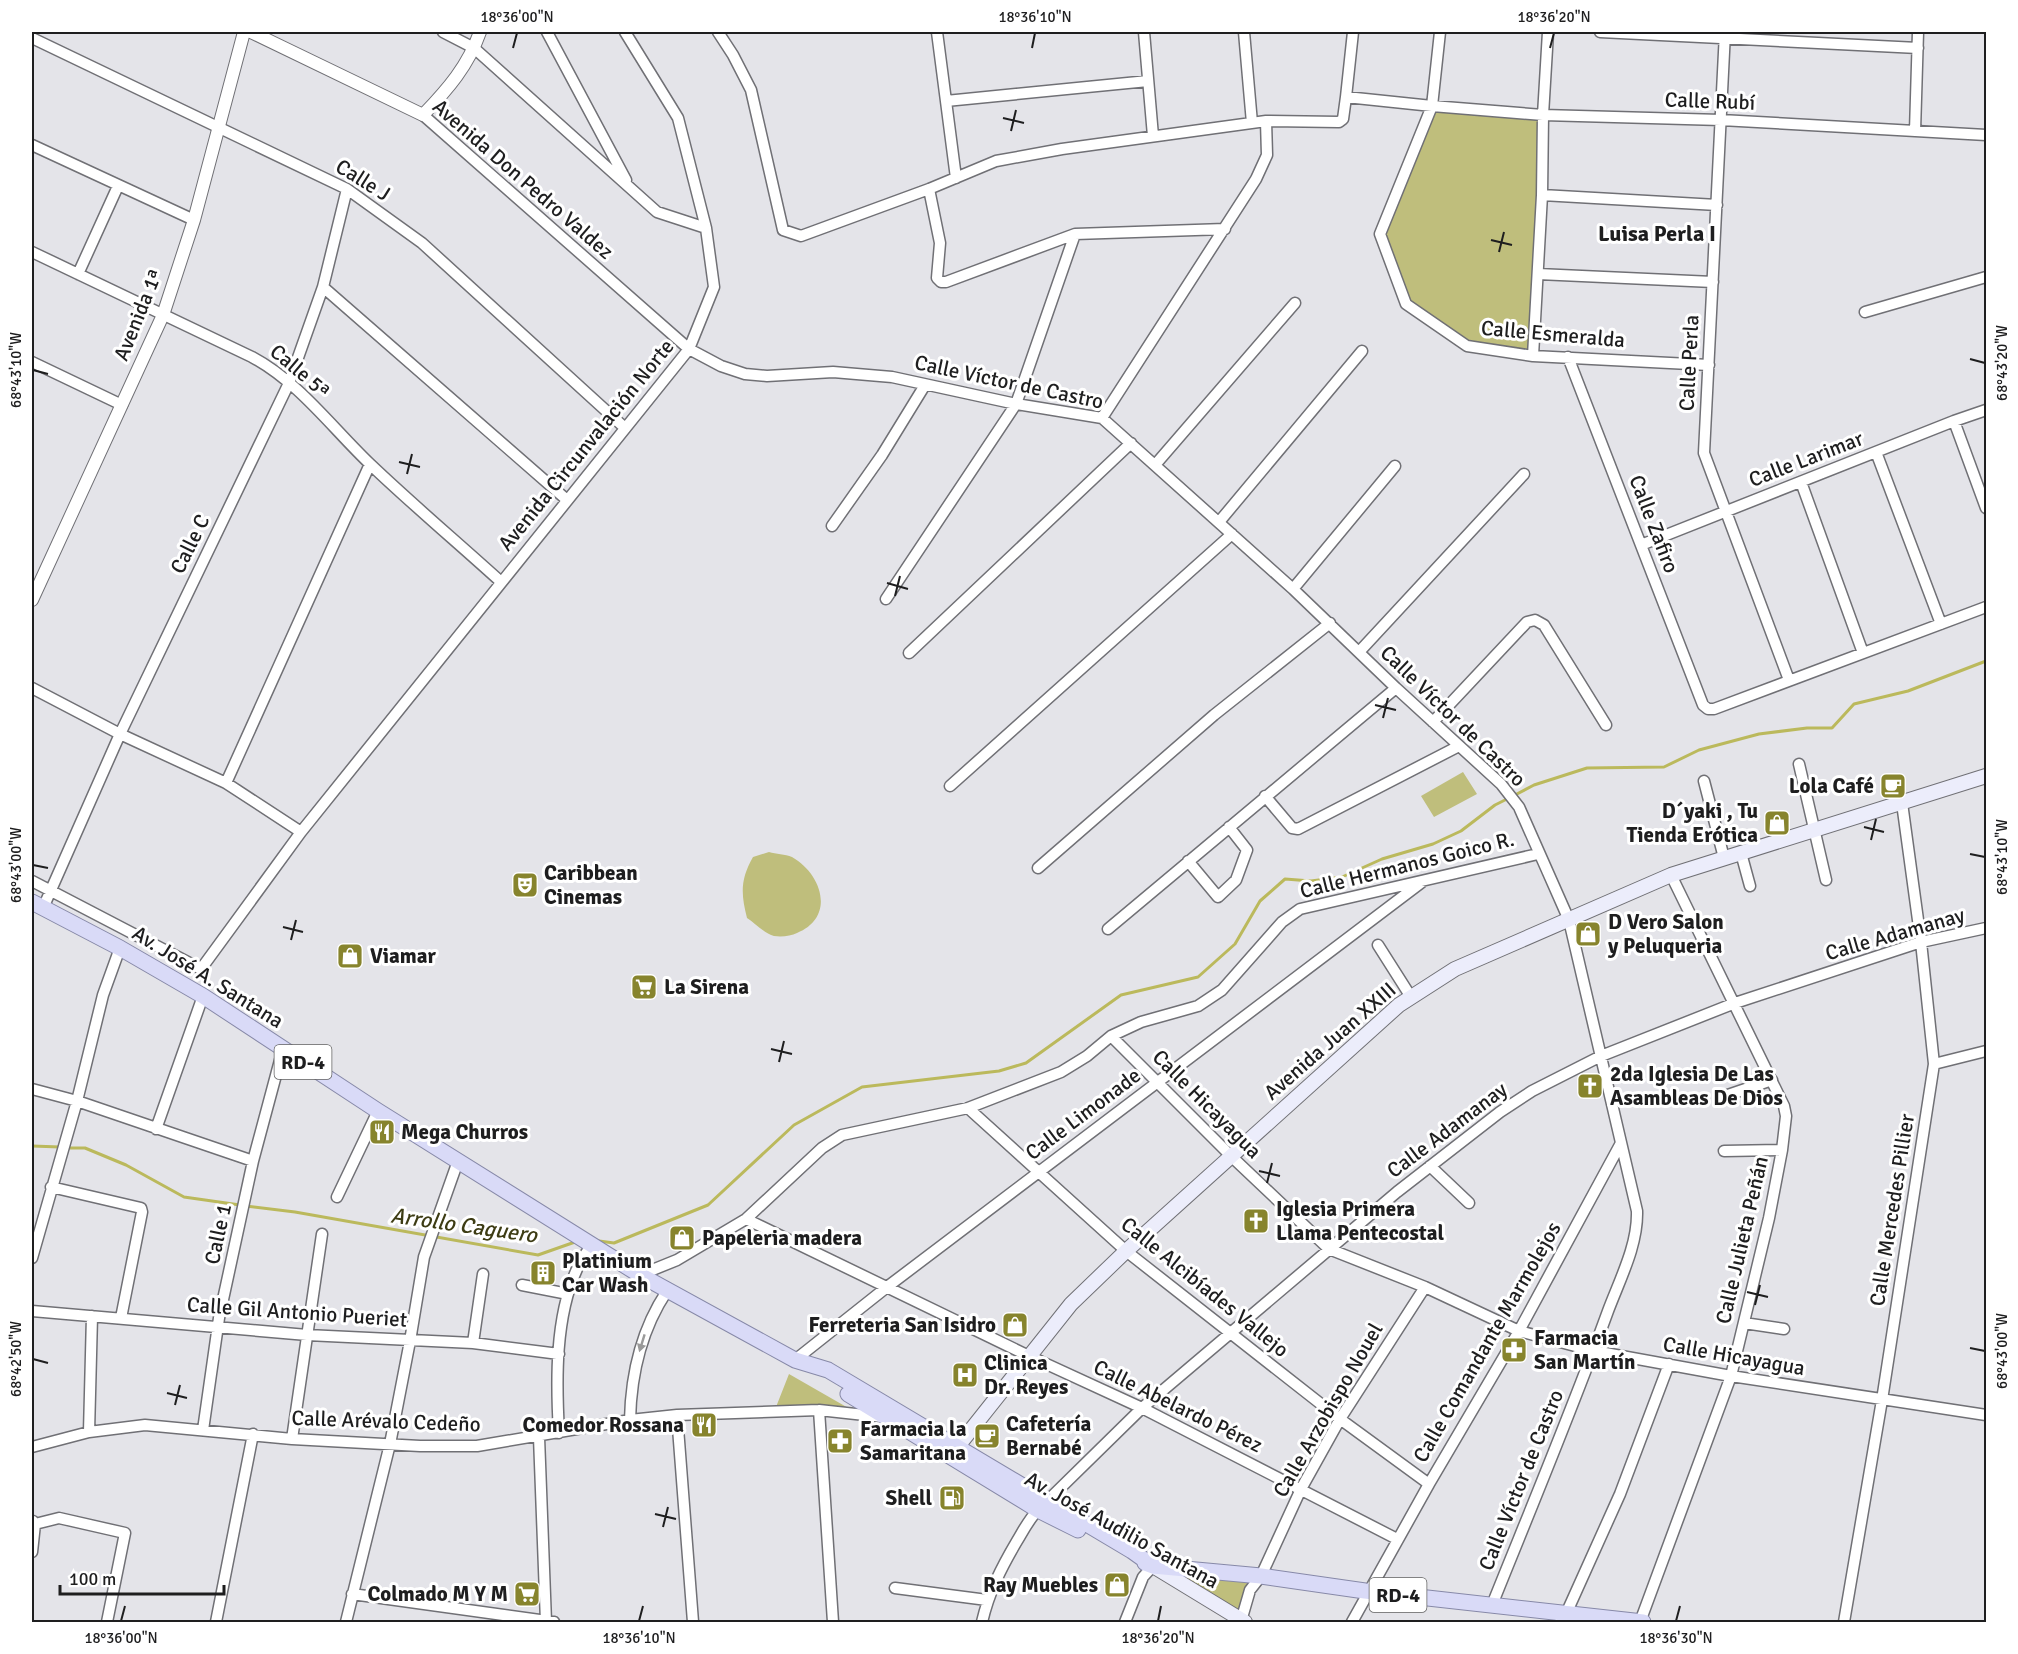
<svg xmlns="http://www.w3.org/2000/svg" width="2018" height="1654" viewBox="0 0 2018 1654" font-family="Signika,sans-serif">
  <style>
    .green { fill: #bfbe7c }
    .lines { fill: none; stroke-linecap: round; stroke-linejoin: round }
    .stream { stroke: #bbb95c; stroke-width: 3 }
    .minor-casing { stroke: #707075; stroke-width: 13 }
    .tertiary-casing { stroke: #707075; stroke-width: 14 }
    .secondary-casing { stroke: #707075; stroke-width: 16 }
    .primary-casing { stroke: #8789a8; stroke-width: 17 }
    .minor { stroke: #fff; stroke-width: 10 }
    .tertiary { stroke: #fff; stroke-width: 12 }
    .secondary { stroke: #ecedfb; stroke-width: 14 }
    .primary { stroke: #d9daf7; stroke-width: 15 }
    .oneway { fill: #9a9a9a }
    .ticks { fill: none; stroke: #1e1e1f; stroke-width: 2 }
    .labels { text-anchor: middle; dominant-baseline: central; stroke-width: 6; stroke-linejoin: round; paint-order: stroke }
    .shield { fill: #fff; stroke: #626262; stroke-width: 1.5 }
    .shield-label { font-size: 20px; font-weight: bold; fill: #1e1e1f }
    .street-label { font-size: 21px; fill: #1e1e1f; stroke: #fff }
    .poi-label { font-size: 21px; font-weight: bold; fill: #1e1e1f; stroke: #fff; text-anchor: start }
    .neighbourhood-label { font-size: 22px; font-weight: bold; fill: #1e1e1f; stroke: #fff }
    .water-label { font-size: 22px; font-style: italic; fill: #3d3c14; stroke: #fff }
    .neatline { fill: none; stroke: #1e1e1f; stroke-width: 2 }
    .ticks-label { font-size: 15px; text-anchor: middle; fill: #1e1e1f }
  </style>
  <rect width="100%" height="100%" fill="#e4e4e9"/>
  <path class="green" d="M 1432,106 L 1543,115 L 1533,356 L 1467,346 L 1406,304 L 1380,234 Z
    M 1463,772 L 1477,794 L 1434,817 L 1421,796 Z
    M 769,852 C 776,854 785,854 792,857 C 822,874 836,917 797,933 C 791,936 782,937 774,936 C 765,934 755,923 747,918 C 741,894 740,880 753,857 Z
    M 789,1374 L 850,1409 L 818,1404 L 776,1407 Z
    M 1153,1566 L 1261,1576 L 1241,1621 Z"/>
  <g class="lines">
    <path class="stream" d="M 1515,795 L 1534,785 L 1587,768 L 1664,767 L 1699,750 L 1759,734 L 1807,728 L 1832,728 L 1854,704 L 1908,691 L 1986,661
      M 32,1146 L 60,1147
      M 66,1148 L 85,1148 L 126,1165 L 184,1197 L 240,1205
      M 246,1206 L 295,1212 L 538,1255 L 575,1242
      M 599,1241 L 614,1243 L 708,1205 L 794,1125 L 862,1087 L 999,1071 L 1026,1063 L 1121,995 L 1198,977 L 1235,944 L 1260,901 L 1285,879 L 1311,881 L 1342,877 L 1382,859 L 1433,844 L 1461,831 L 1495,805 L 1509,798"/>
    <defs>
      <path id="minor" d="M 443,32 L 474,48 L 657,212 L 706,228
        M 547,32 L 626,180
        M 718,32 L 733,55 L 751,90 L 783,230 L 801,236 L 929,189 L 996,161 L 1062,149 L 1266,121 L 1339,122 L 1343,119 L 1346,97 L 1432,106 L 1543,115 L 1721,120 L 1986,135
        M 937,32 L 956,178
        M 1144,32 L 1153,136
        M 1244,32 L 1252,123
        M 1440,32 L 1432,106 L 1380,234 L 1406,304 L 1467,346 L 1533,356 L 1709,365
        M 1600,32 L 1918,48
        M 1725,32 L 1704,453 L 1789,680
        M 32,38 L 347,189 L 422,243 L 625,428
        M 1346,97 L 1353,32
        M 946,101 L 1148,81
        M 423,115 L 689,349 L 721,366 L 745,374 L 767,376 L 833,372 L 892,377 L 1016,404 L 1102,418 L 1293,589 L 1396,688 L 1501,784 L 1519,807 L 1569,920 L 1637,1211 C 1638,1245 1620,1279 1608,1311 C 1572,1410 1531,1508 1492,1605
        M 1915,131 L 1918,32
        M 32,145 L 194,220
        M 929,189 L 940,243 L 937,278 L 941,282 L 946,282 L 1075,234 L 1225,229
        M 1542,195 L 1717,205
        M 32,252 L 252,357 C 299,382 333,429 371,465 C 413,505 458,543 501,582
        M 78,274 L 118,186
        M 1538,274 L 1713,282
        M 323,287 L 567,500
        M 1865,312 L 1986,277
        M 1533,356 L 1542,195 L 1543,115 L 1548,32
        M 1568,357 L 1703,705 L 1708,709 L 1714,709 L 1986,607
        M 32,362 L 122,405
        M 1102,418 L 1256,179 L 1267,155 L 1266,121
        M 1954,421 L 1986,508
        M 1876,452 L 1941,624
        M 1155,465 L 1295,303
        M 1801,482 L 1863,653
        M 1219,522 L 1362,351
        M 832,526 L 882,455 L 925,385
        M 1641,545 L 1954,421 L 1986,410
        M 1293,589 L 1395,466
        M 886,599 L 1016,404 L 1075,234
        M 1359,652 L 1524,474
        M 909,653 L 1131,443
        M 32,688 L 120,734 L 226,783 L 301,832
        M 1433,722 L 1527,622 L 1535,620 L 1544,625 L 1606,725
        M 1799,764 L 1826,880
        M 1704,781 L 1724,858
        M 226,783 L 370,464
        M 950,786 L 1232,534
        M 1265,796 L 1292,828 L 1298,829 L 1459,746
        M 1741,853 L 1750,886
        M 1188,861 L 1218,897 L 1236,880 L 1247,850 L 1229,827
        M 1038,868 L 1214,715 L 1330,623
        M 32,881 L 201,969 L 301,832 L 689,349 L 714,287 L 706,228 L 678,118 L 625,32
        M 43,908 L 120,734 L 289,383 L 323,287 L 347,189
        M 1108,929 L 1396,688
        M 1378,945 L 1411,997
        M 1111,1036 L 1231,1156 L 1329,1249 L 1425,1287 L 1519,1331 L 1594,1351 L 1731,1376 L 1986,1415
        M 1934,1064 L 1986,1051
        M 32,1089 L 77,1101 L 253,1161
        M 1719,1098 L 1772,1080
        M 968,1108 L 1126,1251 L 1340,1419 L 1429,1484
        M 156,1129 L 203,996
        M 1724,1151 L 1782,1150
        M 1430,1166 L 1469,1203
        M 51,1187 L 141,1208 L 142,1212 L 121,1318
        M 337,1197 L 378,1111
        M 746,1219 L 1029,1356 L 1142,1408 L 1397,1539
        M 32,1258 L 77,1101 L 103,995 L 120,948
        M 640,1275 L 677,1260 L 746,1219 L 822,1148 L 842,1135 L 968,1108 L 1061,1072 L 1087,1056 L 1111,1036 L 1141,1022 L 1198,1006 L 1222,990 L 1282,922 L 1300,909 L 1538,854
        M 522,1285 L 568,1294
        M 32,1311 L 307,1335 L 473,1343 L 559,1354
        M 1744,1323 L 1784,1329
        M 473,1343 L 483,1274
        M 795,1360 L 887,1287 L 1422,882
        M 819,1410 L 833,1622
        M 677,1415 L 693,1622
        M 630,1420 C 631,1374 641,1330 667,1291
        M 203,1430 L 219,1318 L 253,1161 L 283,1049
        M 89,1432 L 92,1316
        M 559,1433 C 556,1381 555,1317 577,1269 C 580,1261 586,1253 591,1246
        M 539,1437 L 546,1622
        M 292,1439 L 322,1234
        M 32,1447 L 89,1432 L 145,1425 L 292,1439 L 420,1446 L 477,1446 L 630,1420 L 677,1415 L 819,1410 L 883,1417
        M 35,1524 L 59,1518 L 125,1533 L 107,1622
        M 32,1552 L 35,1524 L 33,1521
        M 895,1588 L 987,1600
        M 352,1594 L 554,1622
        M 1241,1621 L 1250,1590 L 1261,1576 L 1301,1489 L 1340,1419 L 1425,1287
        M 216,1622 L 253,1434
        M 346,1622 L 390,1444 L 410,1341 L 424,1257 L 458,1161
        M 982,1622 C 989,1592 1001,1568 1017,1541 C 1023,1531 1029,1519 1038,1510 L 1142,1408 L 1397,1192 L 1500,1112 L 1532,1091 L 1601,1056 L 1735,1003 L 1921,942 L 1986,928
        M 1125,1622 L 1143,1577 L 1153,1566
        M 1352,1622 L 1429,1484 L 1519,1331 L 1621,1143
        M 1560,1622 L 1566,1614 L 1620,1494 L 1669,1364
        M 1640,1622 L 1731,1376 L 1769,1218 L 1782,1150 L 1786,1116 L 1784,1106 L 1671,875
        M 1844,1622 L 1882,1400 L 1934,1064 L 1921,942 L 1902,803"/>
      <path id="tertiary" d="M 251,32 L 423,115 C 448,89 468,66 480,32
        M 32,600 L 163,315 L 194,220 L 244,32"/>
      <path id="secondary" d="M 951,1455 L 1071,1304 L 1126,1251 L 1399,1005 L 1455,969 L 1671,875 L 1986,776
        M 1153,1566 L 1245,1622"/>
      <path id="primary" d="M 32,902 L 120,948 L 203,996 L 378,1111 L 640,1275 L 795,1360 L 828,1370 L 1132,1551 L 1153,1566
        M 848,1394 L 1038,1510 L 1078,1530
        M 1145,1563 L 1153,1566 L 1261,1576 L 1365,1591 L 1643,1622"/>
    </defs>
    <use href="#minor" class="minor-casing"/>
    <use href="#tertiary" class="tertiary-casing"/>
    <use href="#secondary" class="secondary-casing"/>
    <use href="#primary" class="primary-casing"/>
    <use href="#minor" class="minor"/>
    <use href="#tertiary" class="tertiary"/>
    <use href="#secondary" class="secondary"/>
    <use href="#primary" class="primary"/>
  </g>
  <defs><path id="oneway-solid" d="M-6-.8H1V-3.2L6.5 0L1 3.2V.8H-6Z" transform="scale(1.5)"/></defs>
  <use class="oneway" href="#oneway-solid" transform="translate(642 1343) rotate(107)"/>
  <path class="ticks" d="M 513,48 L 517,33M 1032,48 L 1035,33M 1550,48 L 1554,33M 1003,118 L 1024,123M 1011,131 L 1016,110M 1491,240 L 1512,245M 1499,252 L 1504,232M 1970,359 L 1985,363M 33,370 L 48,374M 399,462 L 420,467M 407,474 L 412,454M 887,583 L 908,589M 895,596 L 900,576M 1375,705 L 1396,710M 1383,718 L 1388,698M 1864,827 L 1884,832M 1871,840 L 1876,819M 1970,854 L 1985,857M 33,865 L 48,868M 283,927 L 303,932M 291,940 L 296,920M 771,1049 L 792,1054M 779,1062 L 784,1041M 1259,1171 L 1280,1176M 1267,1183 L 1272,1163M 1747,1292 L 1768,1297M 1755,1305 L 1760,1285M 1970,1348 L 1985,1351M 33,1359 L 48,1363M 167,1393 L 187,1398M 175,1405 L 180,1385M 655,1514 L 676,1519M 663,1527 L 668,1507M 121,1621 L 125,1606M 639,1621 L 643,1606M 1158,1621 L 1161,1606M 1676,1621 L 1680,1606"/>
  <defs>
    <symbol id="cafe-square" viewBox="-11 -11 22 22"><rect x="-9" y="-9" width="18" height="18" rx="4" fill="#87842d" stroke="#fff"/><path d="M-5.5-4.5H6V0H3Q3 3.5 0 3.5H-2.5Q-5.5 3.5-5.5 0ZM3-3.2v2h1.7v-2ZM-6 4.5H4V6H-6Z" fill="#fff"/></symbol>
    <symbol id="shop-square" viewBox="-11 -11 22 22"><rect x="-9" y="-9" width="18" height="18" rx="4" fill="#87842d" stroke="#fff"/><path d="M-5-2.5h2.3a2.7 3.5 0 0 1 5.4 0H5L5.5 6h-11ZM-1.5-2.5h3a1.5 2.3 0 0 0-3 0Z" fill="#fff"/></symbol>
    <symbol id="theatre-square" viewBox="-11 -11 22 22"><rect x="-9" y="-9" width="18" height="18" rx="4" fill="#87842d" stroke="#fff"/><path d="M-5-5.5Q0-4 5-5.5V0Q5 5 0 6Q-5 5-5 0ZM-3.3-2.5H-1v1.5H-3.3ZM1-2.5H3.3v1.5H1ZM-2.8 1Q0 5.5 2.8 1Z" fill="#fff"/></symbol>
    <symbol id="supermarket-square" viewBox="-11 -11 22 22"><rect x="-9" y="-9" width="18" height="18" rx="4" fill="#87842d" stroke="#fff"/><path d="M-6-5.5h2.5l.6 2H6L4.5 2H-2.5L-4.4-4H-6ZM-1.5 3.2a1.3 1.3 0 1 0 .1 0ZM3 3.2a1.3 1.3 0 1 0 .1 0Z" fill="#fff"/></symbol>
    <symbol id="church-square" viewBox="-11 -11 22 22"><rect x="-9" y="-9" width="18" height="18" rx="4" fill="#87842d" stroke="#fff"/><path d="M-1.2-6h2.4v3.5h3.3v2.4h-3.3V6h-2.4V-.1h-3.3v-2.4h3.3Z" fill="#fff"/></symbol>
    <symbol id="restaurant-square" viewBox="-11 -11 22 22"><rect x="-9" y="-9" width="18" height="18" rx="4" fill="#87842d" stroke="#fff"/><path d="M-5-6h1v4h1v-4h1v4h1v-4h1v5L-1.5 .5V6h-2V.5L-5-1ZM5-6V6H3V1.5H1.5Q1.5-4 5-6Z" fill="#fff"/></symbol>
    <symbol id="building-square" viewBox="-11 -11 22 22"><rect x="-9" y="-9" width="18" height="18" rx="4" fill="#87842d" stroke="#fff"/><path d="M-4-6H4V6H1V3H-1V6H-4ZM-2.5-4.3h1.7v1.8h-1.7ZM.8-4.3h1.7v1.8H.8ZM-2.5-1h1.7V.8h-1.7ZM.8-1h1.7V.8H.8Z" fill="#fff"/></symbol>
    <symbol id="pharmacy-square" viewBox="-11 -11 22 22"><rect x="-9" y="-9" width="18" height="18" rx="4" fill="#87842d" stroke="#fff"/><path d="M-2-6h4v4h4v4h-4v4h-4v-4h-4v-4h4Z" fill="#fff"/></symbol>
    <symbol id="hospital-square" viewBox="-11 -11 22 22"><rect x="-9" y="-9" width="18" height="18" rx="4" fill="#87842d" stroke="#fff"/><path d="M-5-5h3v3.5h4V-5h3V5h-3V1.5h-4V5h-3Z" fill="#fff"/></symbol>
    <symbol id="fuel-square" viewBox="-11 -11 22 22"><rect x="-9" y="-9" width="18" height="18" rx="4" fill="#87842d" stroke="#fff"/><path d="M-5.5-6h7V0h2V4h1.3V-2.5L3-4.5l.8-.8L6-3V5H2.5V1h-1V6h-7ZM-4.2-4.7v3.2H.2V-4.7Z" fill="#fff"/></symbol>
  </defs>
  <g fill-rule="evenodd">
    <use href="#cafe-square" x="1878" y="771" width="30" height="30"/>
    <use href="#shop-square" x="1762" y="808" width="30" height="30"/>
    <use href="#theatre-square" x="510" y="870" width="30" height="30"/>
    <use href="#shop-square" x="1573" y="919" width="30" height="30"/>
    <use href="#shop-square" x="335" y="941" width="30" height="30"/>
    <use href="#supermarket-square" x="629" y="972" width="30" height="30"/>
    <use href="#church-square" x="1575" y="1071" width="30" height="30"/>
    <use href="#restaurant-square" x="367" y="1117" width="30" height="30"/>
    <use href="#church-square" x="1241" y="1206" width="30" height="30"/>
    <use href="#shop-square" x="667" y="1223" width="30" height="30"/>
    <use href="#building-square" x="528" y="1258" width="30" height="30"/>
    <use href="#shop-square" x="1000" y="1310" width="30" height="30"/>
    <use href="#pharmacy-square" x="1499" y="1335" width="30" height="30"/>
    <use href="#hospital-square" x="950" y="1360" width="30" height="30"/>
    <use href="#restaurant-square" x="689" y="1410" width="30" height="30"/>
    <use href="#cafe-square" x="972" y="1421" width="30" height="30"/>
    <use href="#pharmacy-square" x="825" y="1426" width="30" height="30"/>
    <use href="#fuel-square" x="937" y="1483" width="30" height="30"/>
    <use href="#shop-square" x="1102" y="1570" width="30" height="30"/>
    <use href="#supermarket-square" x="512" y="1579" width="30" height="30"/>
  </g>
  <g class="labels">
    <g class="shield">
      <rect x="274.5" y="1045" width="57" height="34" rx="4.5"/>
      <rect x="1369.5" y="1578" width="57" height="34" rx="4.5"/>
    </g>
    <g class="shield-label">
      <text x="303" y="1062">RD-4</text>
      <text x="1398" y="1595">RD-4</text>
    </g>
    <g class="street-label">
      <text transform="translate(1710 101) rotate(2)">Calle Rubí</text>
      <text transform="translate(523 179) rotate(41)">Avenida Don Pedro Valdez</text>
      <text transform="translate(363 180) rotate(32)">Calle J</text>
      <text transform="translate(138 315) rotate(-68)">Avenida 1ª</text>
      <text transform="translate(1553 334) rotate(5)">Calle Esmeralda</text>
      <text transform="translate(1689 363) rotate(-87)">Calle Perla</text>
      <text transform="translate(300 371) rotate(40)">Calle 5ª</text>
      <text transform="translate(1009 382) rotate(12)">Calle Víctor de Castro</text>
      <text transform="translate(586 445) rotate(-51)">Avenida Circunvalación Norte</text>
      <text transform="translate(1806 459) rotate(-21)">Calle Larimar</text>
      <text transform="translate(1654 524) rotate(69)">Calle Zafiro</text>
      <text transform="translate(190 544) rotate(-64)">Calle C</text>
      <text transform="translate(1453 716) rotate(44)">Calle Víctor de Castro</text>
      <text transform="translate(1407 865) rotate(-14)">Calle Hermanos Goico R.</text>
      <text transform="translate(1895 934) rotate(-16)">Calle Adamanay</text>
      <text transform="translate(208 977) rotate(32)">Av. José A. Santana</text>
      <text transform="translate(1330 1041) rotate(-41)">Avenida Juan XXIII</text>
      <text transform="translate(1207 1104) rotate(45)">Calle Hicayagua</text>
      <text transform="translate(1083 1114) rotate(-37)">Calle Limonade</text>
      <text transform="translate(1447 1130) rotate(-37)">Calle Adamanay</text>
      <text transform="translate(1892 1210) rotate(-81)">Calle Mercedes Pillier</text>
      <text transform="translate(218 1234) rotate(-78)">Calle 1</text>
      <text transform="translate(1742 1240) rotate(-77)">Calle Julieta Peñán</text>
      <text transform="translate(1205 1287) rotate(39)">Calle Alcibíades Vallejo</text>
      <text transform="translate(297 1312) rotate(4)">Calle Gil Antonio Pueriet</text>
      <text transform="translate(1487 1342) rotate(-60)">Calle Comandante Marmolejos</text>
      <text transform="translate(1734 1356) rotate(10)">Calle Hicayagua</text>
      <text transform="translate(1178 1406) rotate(26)">Calle Abelardo Pérez</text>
      <text transform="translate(1328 1410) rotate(-60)">Calle Arzobispo Nouel</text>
      <text transform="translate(386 1421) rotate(2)">Calle Arévalo Cedeño</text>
      <text transform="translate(1521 1480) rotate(-68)">Calle Víctor de Castro</text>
      <text transform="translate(1122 1530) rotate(29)">Av. José Audilio Santana</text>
    </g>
    <g class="poi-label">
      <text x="1874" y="786" text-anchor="end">Lola Café</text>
      <text x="1758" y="811" text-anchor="end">D´yaki , Tu<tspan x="1758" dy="24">Tienda Erótica</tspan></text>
      <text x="544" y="873">Caribbean<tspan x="544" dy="24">Cinemas</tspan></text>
      <text x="1608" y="922">D Vero Salon<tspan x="1608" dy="24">y Peluqueria</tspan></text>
      <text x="370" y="956">Viamar</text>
      <text x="664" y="987">La Sirena</text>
      <text x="1610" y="1074">2da Iglesia De Las<tspan x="1610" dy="24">Asambleas De Dios</tspan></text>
      <text x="401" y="1132">Mega Churros</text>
      <text x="1276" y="1209">Iglesia Primera<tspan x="1276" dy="24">Llama Pentecostal</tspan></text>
      <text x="702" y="1238">Papeleria madera</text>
      <text x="562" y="1261">Platinium<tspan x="562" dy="24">Car Wash</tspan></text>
      <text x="996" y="1325" text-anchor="end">Ferreteria San Isidro</text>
      <text x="1534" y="1338">Farmacia<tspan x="1534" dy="24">San Martín</tspan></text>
      <text x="984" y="1363">Clinica<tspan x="984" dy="24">Dr. Reyes</tspan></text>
      <text x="1006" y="1424">Cafetería<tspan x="1006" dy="24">Bernabé</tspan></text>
      <text x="684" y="1425" text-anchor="end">Comedor Rossana</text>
      <text x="860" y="1429">Farmacia la<tspan x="860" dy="24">Samaritana</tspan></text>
      <text x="932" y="1498" text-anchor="end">Shell</text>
      <text x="1098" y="1585" text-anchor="end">Ray Muebles</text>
      <text x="508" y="1594" text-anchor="end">Colmado M Y M</text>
    </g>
    <g class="neighbourhood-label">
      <text x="1657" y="233">Luisa Perla I</text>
    </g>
    <g class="water-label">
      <text transform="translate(464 1225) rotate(8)">Arrollo Caguero</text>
    </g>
  </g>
  <rect width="2018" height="1654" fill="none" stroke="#ffffff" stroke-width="66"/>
  <path d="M60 1585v9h164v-9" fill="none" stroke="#1e1e1f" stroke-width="3"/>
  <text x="69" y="1585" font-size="18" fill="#1e1e1f" stroke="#ffffff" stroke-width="4.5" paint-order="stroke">100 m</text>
  <rect x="33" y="33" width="1952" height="1588" class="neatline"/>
  <g class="ticks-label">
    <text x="517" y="22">18°36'00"N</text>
    <text x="1035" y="22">18°36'10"N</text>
    <text x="1554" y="22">18°36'20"N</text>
    <text transform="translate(2002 363) rotate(-90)" y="5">68°43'20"W</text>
    <text transform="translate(16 370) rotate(-90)" y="5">68°43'10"W</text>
    <text transform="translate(2002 857) rotate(-90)" y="5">68°43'10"W</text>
    <text transform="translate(16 865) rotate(-90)" y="5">68°43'00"W</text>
    <text transform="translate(2002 1351) rotate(-90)" y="5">68°43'00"W</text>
    <text transform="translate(16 1359) rotate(-90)" y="5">68°42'50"W</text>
    <text x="121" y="1643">18°36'00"N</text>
    <text x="639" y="1643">18°36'10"N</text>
    <text x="1158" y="1643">18°36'20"N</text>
    <text x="1676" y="1643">18°36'30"N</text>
  </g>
</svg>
